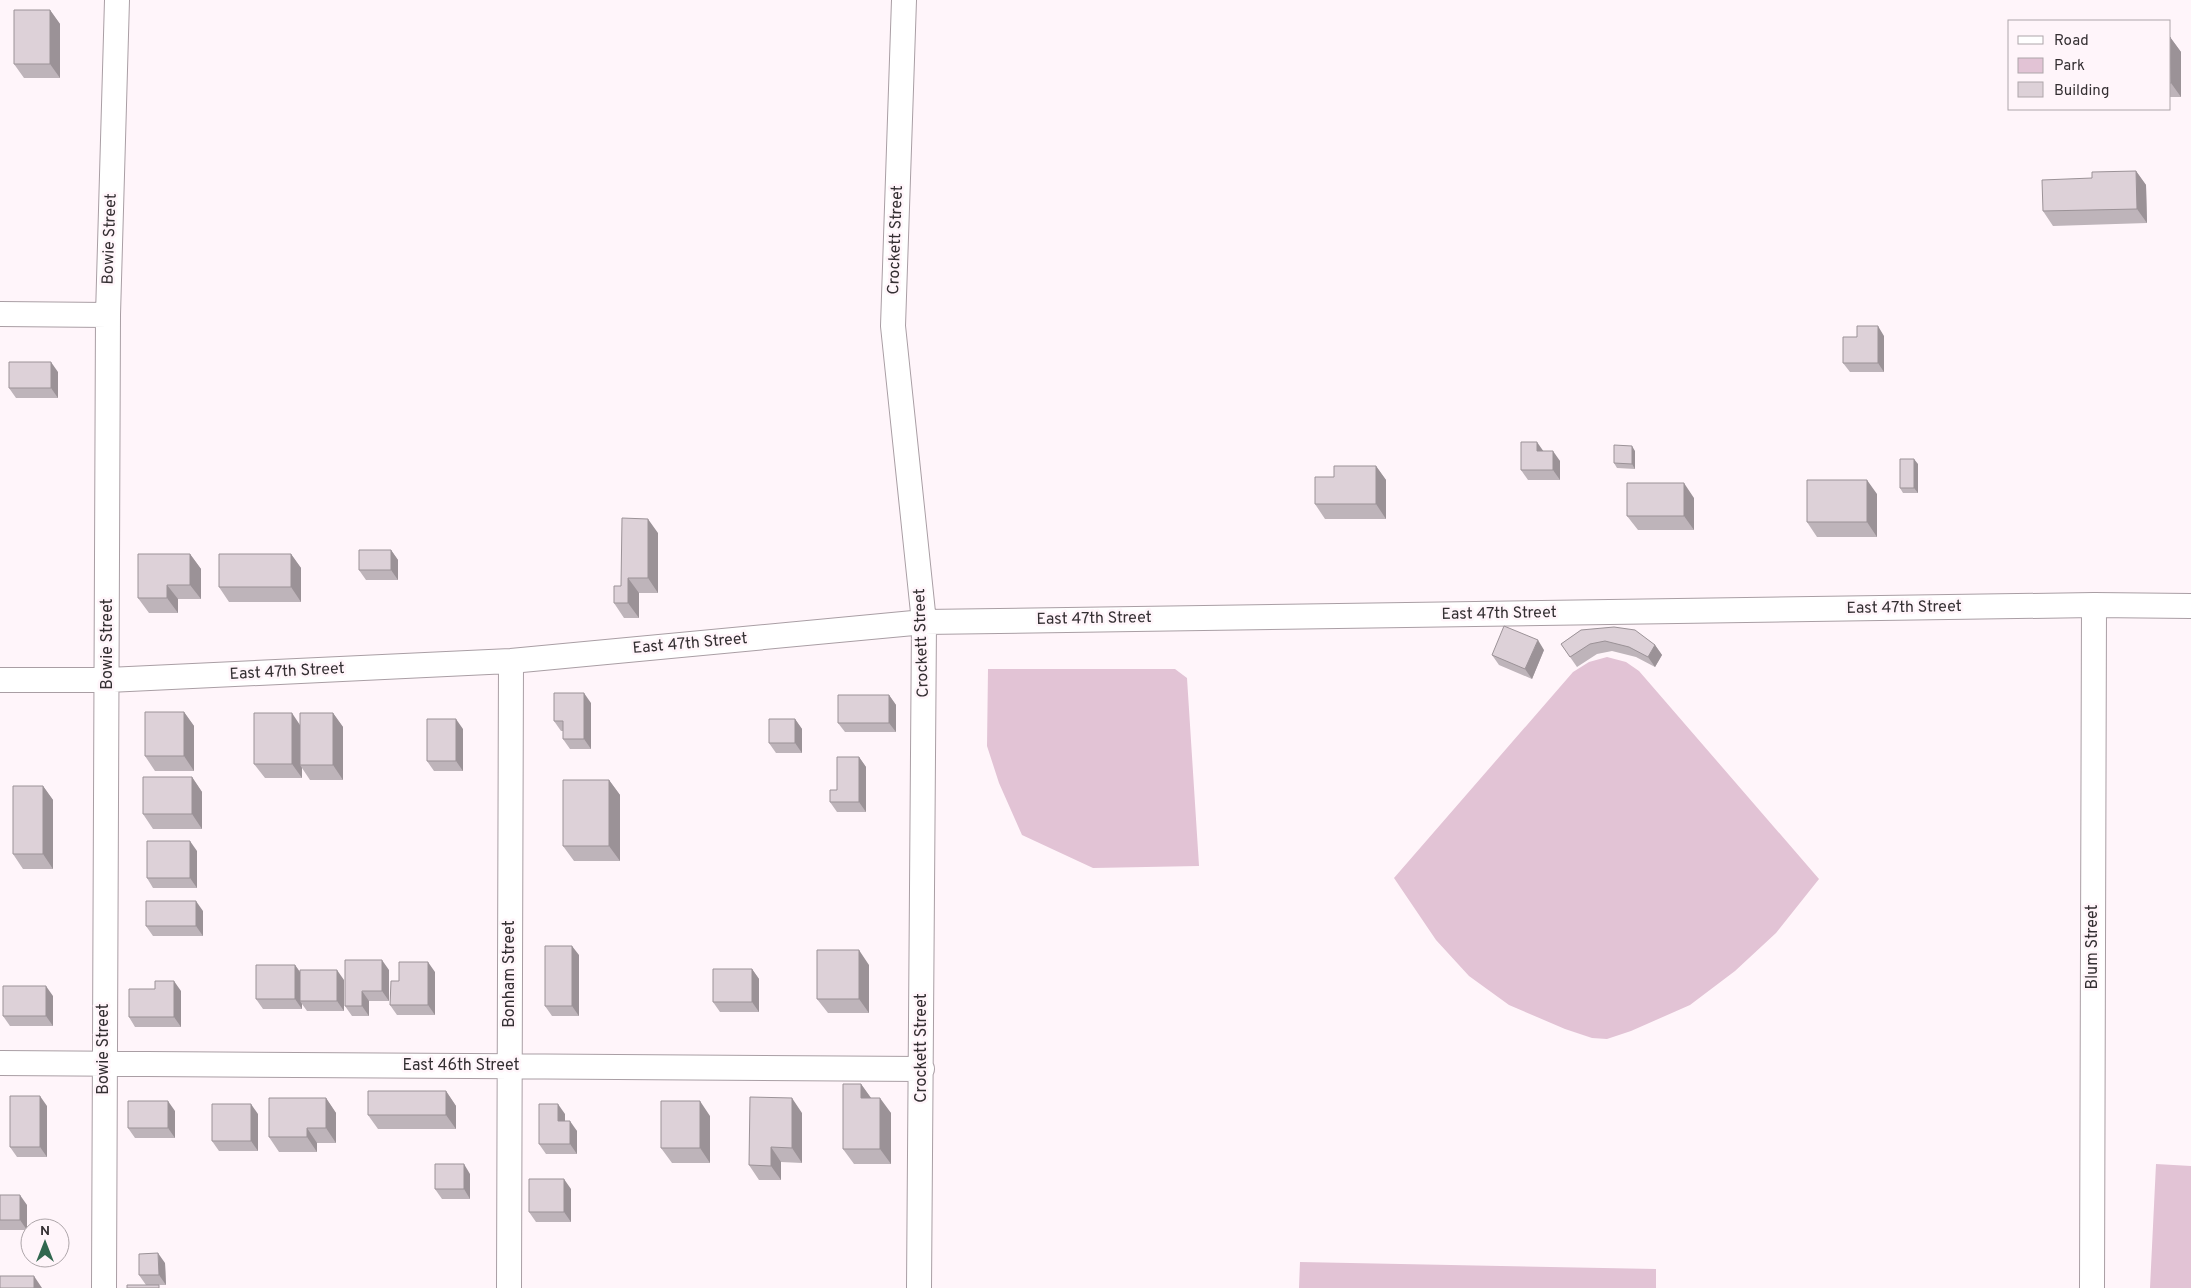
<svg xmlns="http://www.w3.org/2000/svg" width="2191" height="1288" viewBox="0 0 2191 1288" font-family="Overpass,sans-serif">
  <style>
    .green { fill: #e2c3d5 }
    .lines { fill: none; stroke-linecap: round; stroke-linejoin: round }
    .street-casing { stroke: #a99ea4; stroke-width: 26 }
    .street { stroke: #fff; stroke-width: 24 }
    .wall { fill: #beb4ba }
    .shaded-wall { fill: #9b9297 }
    .building { fill: #ddd1d8; stroke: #9b9297 }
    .labels { text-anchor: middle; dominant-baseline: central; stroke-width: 5; stroke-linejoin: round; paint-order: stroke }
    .street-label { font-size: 16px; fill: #342f32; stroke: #fff5fa }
  </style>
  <rect width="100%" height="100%" fill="#fff5fa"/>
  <path class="green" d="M 1607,657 L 1626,662 L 1639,671 L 1819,879 L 1776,933 L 1735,971 L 1690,1005 L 1631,1031 L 1607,1039 L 1592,1038 L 1565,1029 L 1509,1005 L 1469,976 L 1436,940 L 1394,878 L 1573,672 L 1589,662 Z
    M 988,669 L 1175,669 L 1187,678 L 1199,866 L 1093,868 L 1022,835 L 999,783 L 987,746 Z
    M 2156,1164 L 2191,1166 L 2191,1288 L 2150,1288 Z
    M 1300,1262 L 1656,1269 L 1656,1288 L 1299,1288 Z"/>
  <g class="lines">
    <defs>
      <path id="street" d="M 904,0 L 893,326 L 924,622 L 919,1288
        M 0,314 L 108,315
        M 0,680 L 108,680 L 511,661 L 924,622 L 2094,605 L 2191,606
        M 0,1063 L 922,1069
        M 104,1288 L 108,315 L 117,0
        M 509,1288 L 511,661
        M 2092,1288 L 2094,605"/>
    </defs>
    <use href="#street" class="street-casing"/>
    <use href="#street" class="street"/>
  </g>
  <path class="wall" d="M 50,10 L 60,24 L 60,78 L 24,78 L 14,64 Z
    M 2170,37 L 2181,52 L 2181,97 L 2170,97 Z
    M 2136,171 L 2146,185 L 2147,223 L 2053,226 L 2043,211 L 2092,178 Z
    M 1884,336 L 1884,372 L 1850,372 L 1843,363 Z
    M 58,372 L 58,398 L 16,398 L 9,388 Z
    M 1544,451 L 1560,461 L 1560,480 L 1528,480 L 1521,470 Z
    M 1635,451 L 1635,469 L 1617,468 L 1614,463 Z
    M 1918,464 L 1918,493 L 1903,493 L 1900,488 Z
    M 1376,466 L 1386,480 L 1386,519 L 1325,519 L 1315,504 L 1334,477 Z
    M 1877,494 L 1877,537 L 1817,537 L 1807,522 Z
    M 1694,498 L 1694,530 L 1638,530 L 1627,516 Z
    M 658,533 L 658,593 L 639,593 L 639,618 L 624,618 L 614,603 L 621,586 Z
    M 391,550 L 398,560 L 398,580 L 366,580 L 359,570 Z
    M 190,554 L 201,569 L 201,599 L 178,599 L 178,613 L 149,613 L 138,598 Z
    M 291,554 L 301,568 L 301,602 L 229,602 L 219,587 Z
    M 1581,630 L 1655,645 L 1662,655 L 1655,667 L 1636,657 L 1612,651 L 1597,654 L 1577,667 L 1561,644 Z
    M 1544,650 L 1532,679 L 1499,665 L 1492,655 Z
    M 889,695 L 896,705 L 896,732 L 845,732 L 838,723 Z
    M 591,703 L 591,749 L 570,749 L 563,739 L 563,731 L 561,731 L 554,721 Z
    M 184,712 L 194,726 L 194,771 L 155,771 L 145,756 Z
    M 333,713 L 343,727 L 343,780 L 310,780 L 302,768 L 302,778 L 265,778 L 254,764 L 300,725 Z
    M 795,719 L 802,729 L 802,753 L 776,753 L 769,743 Z
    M 463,729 L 463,771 L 434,771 L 427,761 Z
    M 859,757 L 866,767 L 866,812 L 837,812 L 830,802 Z
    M 192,777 L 202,792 L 202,829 L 153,829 L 143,814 Z
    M 609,780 L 620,795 L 620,861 L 574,861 L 563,846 Z
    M 43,786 L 53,800 L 53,869 L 23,869 L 13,854 Z
    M 197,851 L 197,888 L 153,888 L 147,878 Z
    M 203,911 L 203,936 L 153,936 L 146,926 Z
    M 579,955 L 579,1016 L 552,1016 L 545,1006 Z
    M 295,965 L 300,972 L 344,980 L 344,1011 L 307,1011 L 302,1004 L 302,1009 L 263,1009 L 256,999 Z
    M 869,965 L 869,1013 L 828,1013 L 817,999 Z
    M 752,969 L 759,979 L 759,1012 L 720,1012 L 713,1002 Z
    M 389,970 L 389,1001 L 369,1001 L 369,1016 L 352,1016 L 345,1006 Z
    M 435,972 L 435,1015 L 397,1015 L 390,1005 L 399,981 Z
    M 155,989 L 181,991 L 181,1027 L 135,1027 L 129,1017 Z
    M 53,996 L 53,1026 L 10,1026 L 3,1016 Z
    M 861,1084 L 871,1098 L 891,1113 L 891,1164 L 854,1164 L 843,1149 Z
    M 446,1091 L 456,1106 L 456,1129 L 378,1129 L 368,1115 Z
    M 326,1098 L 336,1113 L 336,1143 L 317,1143 L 317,1152 L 279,1152 L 269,1137 Z
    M 47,1106 L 47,1157 L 17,1157 L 10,1147 Z
    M 175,1111 L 175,1138 L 135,1138 L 128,1128 Z
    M 802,1113 L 802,1163 L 781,1162 L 781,1180 L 759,1180 L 749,1165 Z
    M 258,1114 L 258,1151 L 219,1151 L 212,1141 Z
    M 565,1114 L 565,1121 L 577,1131 L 577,1154 L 546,1154 L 539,1144 Z
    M 710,1116 L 710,1163 L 672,1163 L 661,1148 Z
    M 470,1174 L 470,1199 L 442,1199 L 435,1189 Z
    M 571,1189 L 571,1222 L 536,1222 L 529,1212 Z
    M 0,1195 L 27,1205 L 27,1230 L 0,1230 Z
    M 165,1263 L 166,1285 L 146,1285 L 139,1275 Z"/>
  <path class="shaded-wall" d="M 50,10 L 60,24 L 60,78 L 50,64 Z
    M 2170,37 L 2181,52 L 2181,97 L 2171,83 Z
    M 2136,171 L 2146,185 L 2147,223 L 2137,209 Z
    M 1878,326 L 1884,336 L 1884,372 L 1878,363 Z
    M 51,362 L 58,372 L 58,398 L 51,388 Z
    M 1537,442 L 1544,452 L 1537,451 Z
    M 1632,446 L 1635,451 L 1635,469 L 1632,464 Z
    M 1553,451 L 1560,461 L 1560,480 L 1553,470 Z
    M 1914,459 L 1918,464 L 1918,493 L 1914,488 Z
    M 1376,466 L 1386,480 L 1386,519 L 1376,504 Z
    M 1867,480 L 1877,494 L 1877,537 L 1867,522 Z
    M 1684,483 L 1694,498 L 1694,530 L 1684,516 Z
    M 648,519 L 658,533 L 658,593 L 648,578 Z
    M 391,550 L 398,560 L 398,580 L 391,570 Z
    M 190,554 L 201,569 L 201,599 L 190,585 Z
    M 291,554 L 301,568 L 301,602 L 291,587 Z
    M 628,578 L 639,593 L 639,618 L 628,603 Z
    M 167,585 L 178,599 L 178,613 L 167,598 Z
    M 1538,640 L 1544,650 L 1532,679 L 1525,669 Z
    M 1655,645 L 1662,655 L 1655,667 L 1648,657 Z
    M 584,693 L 591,703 L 591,749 L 584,739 Z
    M 889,695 L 896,705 L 896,732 L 889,723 Z
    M 184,712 L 194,726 L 194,771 L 184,756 Z
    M 292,713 L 302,728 L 300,765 L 302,768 L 302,778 L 292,764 Z
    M 333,713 L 343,727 L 343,780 L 333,765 Z
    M 456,719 L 463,729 L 463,771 L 456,761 Z
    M 795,719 L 802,729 L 802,753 L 795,743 Z
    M 859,757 L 866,767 L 866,812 L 859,802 Z
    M 192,777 L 202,792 L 202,829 L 192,814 Z
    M 609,780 L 620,795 L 620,861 L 609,846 Z
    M 43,786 L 53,800 L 53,869 L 43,854 Z
    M 190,841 L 197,851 L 197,888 L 190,878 Z
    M 196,901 L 203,911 L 203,936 L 196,926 Z
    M 572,946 L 579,955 L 579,1016 L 572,1006 Z
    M 859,950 L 869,965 L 869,1013 L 859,999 Z
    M 382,960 L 389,970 L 389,1001 L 382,991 Z
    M 428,962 L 435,972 L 435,1015 L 428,1005 Z
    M 295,965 L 302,975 L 300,1001 L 302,1004 L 302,1009 L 295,999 Z
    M 752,969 L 759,979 L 759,1012 L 752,1002 Z
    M 337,970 L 344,980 L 344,1011 L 337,1001 Z
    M 174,981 L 181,991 L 181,1027 L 174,1017 Z
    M 46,986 L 53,996 L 53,1026 L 46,1016 Z
    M 362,991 L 369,1001 L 369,1016 L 362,1006 Z
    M 861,1084 L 871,1098 L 861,1098 Z
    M 446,1091 L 456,1106 L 456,1129 L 446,1115 Z
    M 40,1096 L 47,1106 L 47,1157 L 40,1147 Z
    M 326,1098 L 336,1113 L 336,1143 L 326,1128 Z
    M 792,1098 L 802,1113 L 802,1163 L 792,1148 Z
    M 880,1098 L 891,1113 L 891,1164 L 880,1149 Z
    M 168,1101 L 175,1111 L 175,1138 L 168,1128 Z
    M 700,1101 L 710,1116 L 710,1163 L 700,1148 Z
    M 251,1104 L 258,1114 L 258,1151 L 251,1141 Z
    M 558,1104 L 565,1114 L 565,1131 L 558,1121 Z
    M 570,1121 L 577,1131 L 577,1154 L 570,1144 Z
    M 307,1128 L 317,1143 L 317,1152 L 307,1137 Z
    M 771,1147 L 781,1162 L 781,1180 L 771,1166 Z
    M 464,1164 L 470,1174 L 470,1199 L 464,1189 Z
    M 564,1179 L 571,1189 L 571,1222 L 564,1212 Z
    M 20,1195 L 27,1205 L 27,1230 L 20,1220 Z
    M 158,1253 L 165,1263 L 166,1285 L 159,1275 Z
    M 34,1276 L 42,1288 L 34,1288 Z"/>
  <path class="building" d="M 14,10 L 50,10 L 50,64 L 14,64 Z
    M 2170,37 L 2171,83 L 2170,83 Z
    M 2136,171 L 2137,209 L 2043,211 L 2042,180 L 2092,178 L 2092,172 Z
    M 1857,326 L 1878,326 L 1878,363 L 1843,363 L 1843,337 L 1857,337 Z
    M 9,362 L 51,362 L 51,388 L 9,388 Z
    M 1521,442 L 1537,442 L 1537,451 L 1553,451 L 1553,470 L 1521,470 Z
    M 1614,445 L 1632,446 L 1632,464 L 1614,463 Z
    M 1900,459 L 1914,459 L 1914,488 L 1900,488 Z
    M 1334,466 L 1376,466 L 1376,504 L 1315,504 L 1315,477 L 1334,477 Z
    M 1807,480 L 1867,480 L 1867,522 L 1807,522 Z
    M 1627,483 L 1684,483 L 1684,516 L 1627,516 Z
    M 622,518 L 648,519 L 648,578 L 628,578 L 628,603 L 614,603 L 614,586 L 621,586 Z
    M 359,550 L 391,550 L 391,570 L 359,570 Z
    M 138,554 L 190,554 L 190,585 L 167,585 L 167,598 L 138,598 Z
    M 219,554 L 291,554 L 291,587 L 219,587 Z
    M 1504,626 L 1538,640 L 1525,669 L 1492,655 Z
    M 1614,627 L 1635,630 L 1655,645 L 1648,657 L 1629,647 L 1605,641 L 1590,644 L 1570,657 L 1561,644 L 1581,630 Z
    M 554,693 L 584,693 L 584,739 L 563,739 L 563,721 L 554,721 Z
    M 838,695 L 889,695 L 889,723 L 838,723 Z
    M 145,712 L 184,712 L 184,756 L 145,756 Z
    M 254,713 L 292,713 L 292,764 L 254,764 Z
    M 300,713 L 333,713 L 333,765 L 300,765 Z
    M 427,719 L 456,719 L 456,761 L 427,761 Z
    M 769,719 L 795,719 L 795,743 L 769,743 Z
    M 837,757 L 859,757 L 859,802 L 830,802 L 830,790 L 837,790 Z
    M 143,777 L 192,777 L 192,814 L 143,814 Z
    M 563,780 L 609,780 L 609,846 L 563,846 Z
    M 13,786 L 43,786 L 43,854 L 13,854 Z
    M 147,841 L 190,841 L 190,878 L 147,878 Z
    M 146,901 L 196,901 L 196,926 L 146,926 Z
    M 545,946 L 572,946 L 572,1006 L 545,1006 Z
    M 817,950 L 859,950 L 859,999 L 817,999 Z
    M 345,960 L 382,960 L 382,991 L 362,991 L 362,1006 L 345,1006 Z
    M 399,962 L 428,962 L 428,1005 L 390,1005 L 391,981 L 399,981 Z
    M 256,965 L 295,965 L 295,999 L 256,999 Z
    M 713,969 L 752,969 L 752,1002 L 713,1002 Z
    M 300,970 L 337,970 L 337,1001 L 300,1001 Z
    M 155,981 L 174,981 L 174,1017 L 129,1017 L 129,989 L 155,989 Z
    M 3,986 L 46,986 L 46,1016 L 3,1016 Z
    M 843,1084 L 861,1084 L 861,1098 L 880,1098 L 880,1149 L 843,1149 Z
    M 368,1091 L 446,1091 L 446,1115 L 368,1115 Z
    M 10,1096 L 40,1096 L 40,1147 L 10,1147 Z
    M 750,1097 L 792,1098 L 792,1148 L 771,1147 L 771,1166 L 749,1165 Z
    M 269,1098 L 326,1098 L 326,1128 L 307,1128 L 307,1137 L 269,1137 Z
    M 128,1101 L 168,1101 L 168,1128 L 128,1128 Z
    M 661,1101 L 700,1101 L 700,1148 L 661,1148 Z
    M 212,1104 L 251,1104 L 251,1141 L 212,1141 Z
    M 539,1104 L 558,1104 L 558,1121 L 570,1121 L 570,1144 L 539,1144 Z
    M 435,1164 L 464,1164 L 464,1189 L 435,1189 Z
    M 529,1179 L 564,1179 L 564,1212 L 529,1212 Z
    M 0,1195 L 20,1195 L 20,1220 L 0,1220 Z
    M 158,1253 L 159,1275 L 139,1275 L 139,1254 Z
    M 0,1276 L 34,1276 L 34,1288 L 0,1288 Z
    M 127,1285 L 159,1285 L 159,1288 L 127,1288 Z"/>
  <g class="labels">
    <g class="street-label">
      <text transform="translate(110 239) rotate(-88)">Bowie Street</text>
      <text transform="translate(896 240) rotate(-88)">Crockett Street</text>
      <text transform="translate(1904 608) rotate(-1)">East 47th Street</text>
      <text transform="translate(1499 614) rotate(-1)">East 47th Street</text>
      <text transform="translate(1094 619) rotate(-1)">East 47th Street</text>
      <text transform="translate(922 643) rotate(-92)">Crockett Street</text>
      <text transform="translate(108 644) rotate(-90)">Bowie Street</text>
      <text transform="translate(690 644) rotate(-5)">East 47th Street</text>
      <text transform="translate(287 672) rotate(-3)">East 47th Street</text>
      <text transform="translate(2093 947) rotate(-90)">Blum Street</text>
      <text transform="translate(510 974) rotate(-90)">Bonham Street</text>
      <text transform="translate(922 1048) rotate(-90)">Crockett Street</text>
      <text transform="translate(104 1049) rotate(-90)">Bowie Street</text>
      <text x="461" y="1066">East 46th Street</text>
    </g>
  </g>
  <rect x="2008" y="20" width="162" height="90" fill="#fff5fa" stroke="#aea6aa"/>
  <rect x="2018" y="36" width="25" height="8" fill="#ffffff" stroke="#aea6aa"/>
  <text x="2054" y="45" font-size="15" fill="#342f32">Road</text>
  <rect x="2018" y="58" width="25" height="15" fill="#e2c3d5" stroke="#aea6aa"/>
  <text x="2054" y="70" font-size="15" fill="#342f32">Park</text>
  <rect x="2018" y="82" width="25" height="15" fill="#ddd1d8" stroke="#aea6aa"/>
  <text x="2054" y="95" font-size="15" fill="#342f32">Building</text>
  <g transform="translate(45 1243)"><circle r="24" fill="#fff5fa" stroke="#aea6aa"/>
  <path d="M0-4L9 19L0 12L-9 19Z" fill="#31684f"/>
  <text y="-8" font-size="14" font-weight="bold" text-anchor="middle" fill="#342f32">N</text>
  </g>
</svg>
